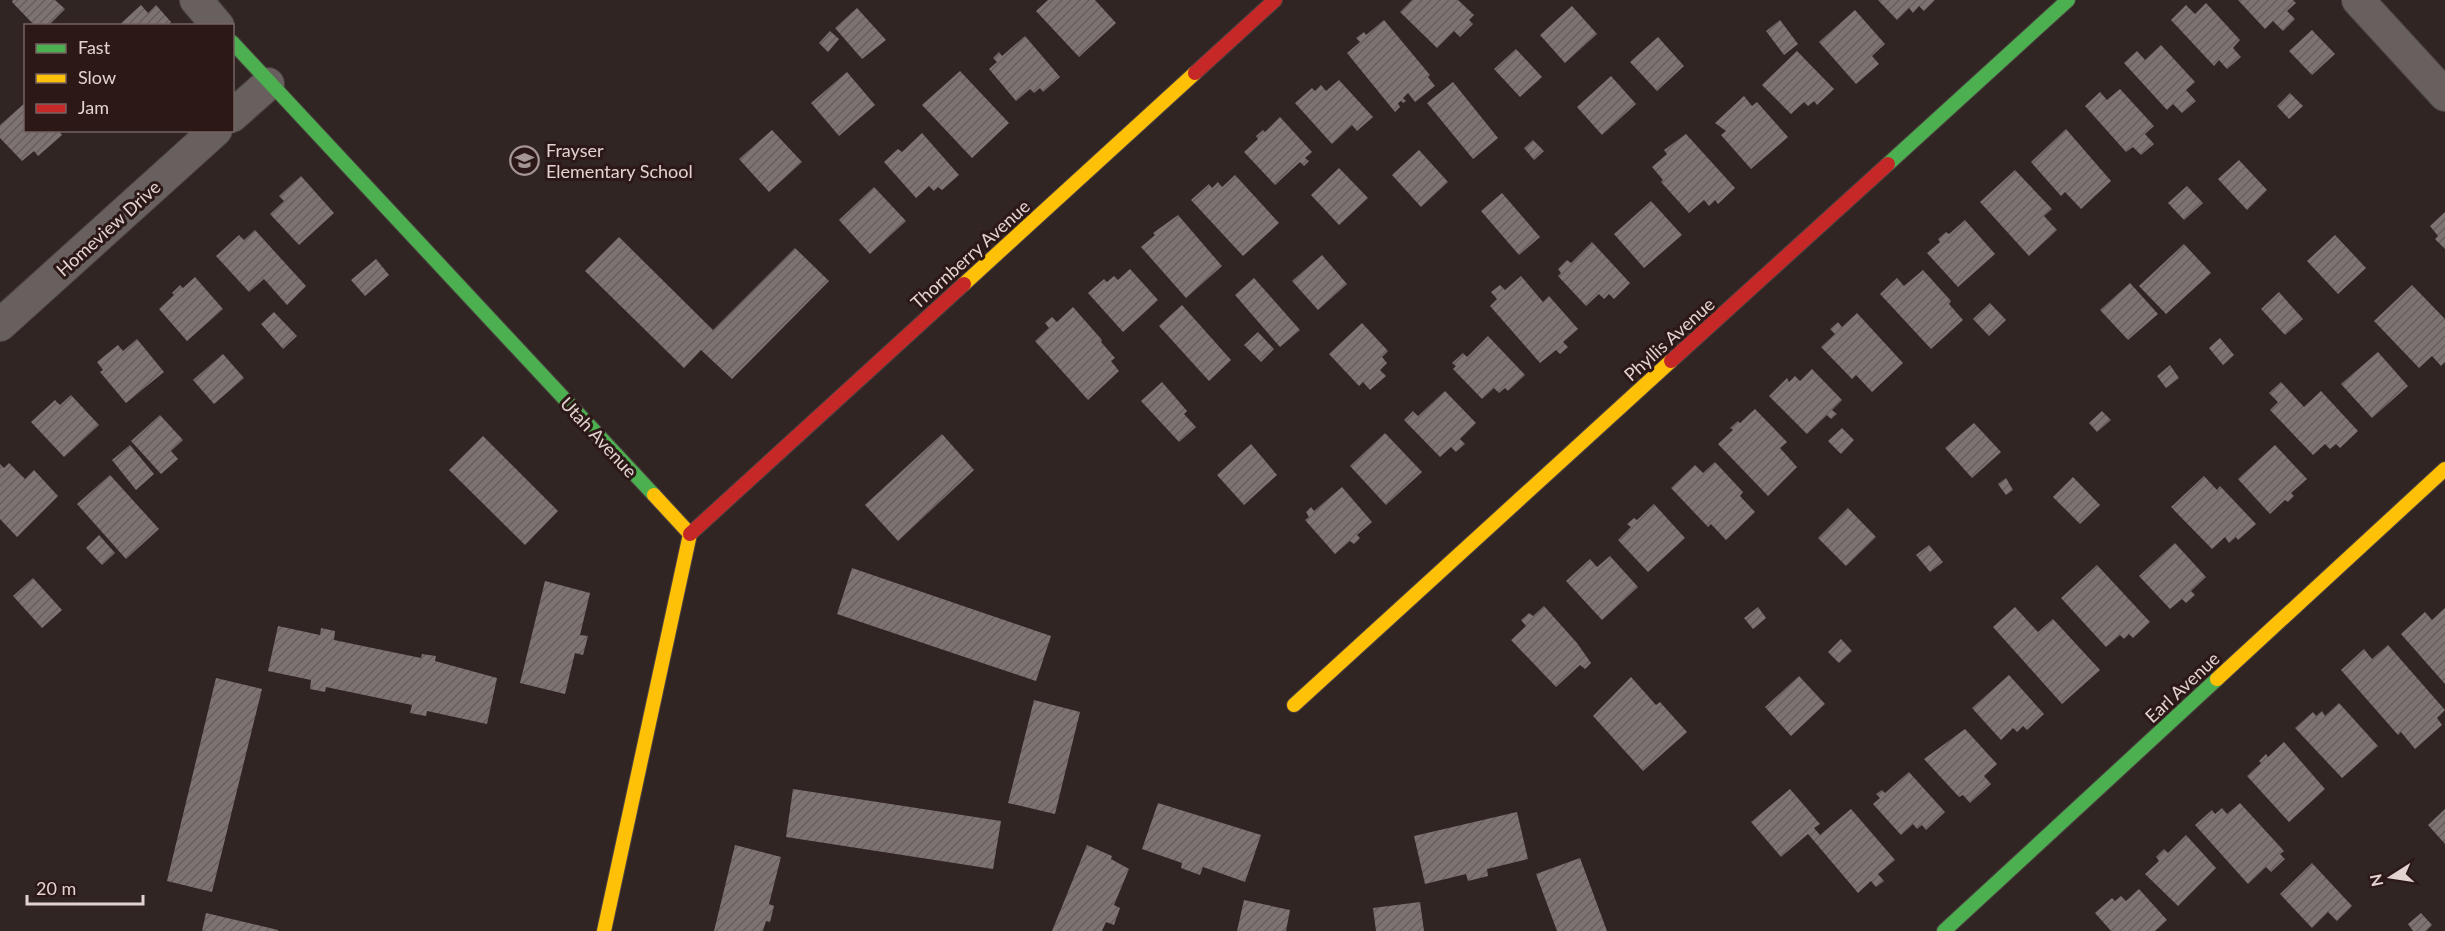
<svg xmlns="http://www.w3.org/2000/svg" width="2445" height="931" viewBox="0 0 2445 931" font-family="Lato,sans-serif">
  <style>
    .building { fill: url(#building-hatch) }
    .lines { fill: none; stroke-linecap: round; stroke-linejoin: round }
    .street-casing { stroke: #4c4241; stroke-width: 34 }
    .fast-casing { stroke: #4c4241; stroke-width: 16 }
    .slow-casing { stroke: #4c4241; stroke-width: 16 }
    .jam-casing { stroke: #4c4241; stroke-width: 16 }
    .street { stroke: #68605e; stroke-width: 32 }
    .fast { stroke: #4caf50; stroke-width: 14 }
    .slow { stroke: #ffc107; stroke-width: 14 }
    .jam { stroke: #c62828; stroke-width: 14 }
    .labels { text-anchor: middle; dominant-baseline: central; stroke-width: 6; stroke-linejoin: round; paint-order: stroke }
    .poi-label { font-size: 18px; fill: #e2d3d1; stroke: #2c1816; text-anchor: start }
    .street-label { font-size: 18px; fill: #e2d3d1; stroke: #2c1816 }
  </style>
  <defs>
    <pattern id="building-hatch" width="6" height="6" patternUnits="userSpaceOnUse" patternTransform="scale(1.5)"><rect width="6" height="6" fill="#7d7372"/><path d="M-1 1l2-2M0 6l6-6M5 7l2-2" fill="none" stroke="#665e5e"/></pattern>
  </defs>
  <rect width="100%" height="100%" fill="#312524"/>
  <path class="building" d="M 13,0 L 55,0 L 65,9 L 48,26 L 35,26 L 12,2 Z
    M 1048,0 L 1095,0 L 1116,23 L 1079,57 L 1036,11 Z
    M 1412,0 L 1458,0 L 1474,15 L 1469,20 L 1473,24 L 1460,37 L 1454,31 L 1437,48 L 1400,12 Z
    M 1878,0 L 1935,0 L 1924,11 L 1919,6 L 1913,13 L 1909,8 L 1897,20 Z
    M 2238,0 L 2293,0 L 2296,3 L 2287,11 L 2295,19 L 2283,31 L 2273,21 L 2265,29 Z
    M 2206,3 L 2240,40 L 2233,48 L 2241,57 L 2227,69 L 2219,60 L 2214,66 L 2171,20 L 2186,5 L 2195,14 Z
    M 141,5 L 148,13 L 156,5 L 171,22 L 167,26 L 118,26 Z
    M 1572,6 L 1597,34 L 1565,63 L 1540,35 Z
    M 857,8 L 886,40 L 862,59 L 835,28 Z
    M 1855,10 L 1885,44 L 1872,56 L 1879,64 L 1856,84 L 1819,42 Z
    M 1384,20 L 1430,75 L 1428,77 L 1435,86 L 1415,102 L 1408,93 L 1403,98 L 1406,101 L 1403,103 L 1401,101 L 1398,103 L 1400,107 L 1395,112 L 1347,53 L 1360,42 L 1356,38 L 1364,32 L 1366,35 Z
    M 1780,20 L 1798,44 L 1784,55 L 1766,31 Z
    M 2312,30 L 2335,54 L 2312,75 L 2289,51 Z
    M 830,31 L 839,39 L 828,52 L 819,43 Z
    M 1025,36 L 1060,77 L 1043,92 L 1040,88 L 1034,93 L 1030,89 L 1016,101 L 989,69 L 997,62 L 993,58 L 999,52 L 1002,56 Z
    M 1658,37 L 1684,66 L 1657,91 L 1630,62 Z
    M 2161,45 L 2195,82 L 2186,90 L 2196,101 L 2182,113 L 2173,104 L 2167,110 L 2124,63 L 2137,51 L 2145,60 Z
    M 1516,49 L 1542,77 L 1520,97 L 1494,69 Z
    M 1797,51 L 1834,89 L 1817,105 L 1814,101 L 1808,106 L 1804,102 L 1791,114 L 1762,85 Z
    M 960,71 L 1009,123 L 972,158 L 922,105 Z
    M 847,72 L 875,105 L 839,136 L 811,103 Z
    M 1611,76 L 1636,104 L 1602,135 L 1577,107 Z
    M 1339,80 L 1373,117 L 1357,131 L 1352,125 L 1332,144 L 1295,103 L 1312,88 L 1315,91 L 1321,85 L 1326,91 Z
    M 1453,82 L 1498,138 L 1473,159 L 1427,103 Z
    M 2120,89 L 2154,126 L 2145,134 L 2154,144 L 2141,155 L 2133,147 L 2126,152 L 2085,106 L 2100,92 L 2107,100 Z
    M 2290,93 L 2303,106 L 2289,119 L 2277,106 Z
    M 1744,96 L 1752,106 L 1757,102 L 1788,137 L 1751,169 L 1721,135 L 1726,131 L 1715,123 Z
    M 26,102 L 26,130 L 58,130 L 62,135 L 38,156 L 34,151 L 22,161 L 0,138 L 0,125 Z
    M 1280,117 L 1312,152 L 1305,158 L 1309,161 L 1304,166 L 1300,162 L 1275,185 L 1244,152 L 1258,139 L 1256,136 L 1263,130 L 1265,132 Z
    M 2066,129 L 2111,181 L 2081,209 L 2065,192 L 2061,196 L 2031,162 Z
    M 772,130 L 802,162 L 769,192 L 739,159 Z
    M 922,133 L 959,175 L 942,190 L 938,187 L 934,191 L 929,186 L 916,198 L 884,162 L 898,149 L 902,152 Z
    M 1686,134 L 1735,188 L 1718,204 L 1715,200 L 1709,206 L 1704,200 L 1689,213 L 1661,182 L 1663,180 L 1652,167 L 1667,154 L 1664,150 Z
    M 1533,140 L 1544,151 L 1534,160 L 1524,148 Z
    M 1419,150 L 1448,182 L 1421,207 L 1392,175 Z
    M 2239,160 L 2267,190 L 2247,210 L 2218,179 Z
    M 1339,168 L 1368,198 L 1339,225 L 1311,195 Z
    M 2015,170 L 2052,209 L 2044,216 L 2057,230 L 2029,256 L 1980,202 Z
    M 1235,175 L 1279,223 L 1243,256 L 1191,200 L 1209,184 L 1212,188 L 1218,182 L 1222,187 Z
    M 301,176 L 334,213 L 299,245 L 270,214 L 284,201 L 279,196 Z
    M 2187,186 L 2203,203 L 2184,220 L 2168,203 Z
    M 874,187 L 906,221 L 870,254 L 839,220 Z
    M 1502,193 L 1540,237 L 1519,255 L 1481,211 Z
    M 1651,201 L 1682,235 L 1644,268 L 1614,234 Z
    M 2445,212 L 2445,249 L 2435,239 L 2438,236 L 2430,226 Z
    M 1178,215 L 1222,266 L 1186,298 L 1141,247 L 1155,235 L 1153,233 Z
    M 1965,220 L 1995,254 L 1958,287 L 1927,253 L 1940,242 L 1938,239 L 1946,232 L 1949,234 Z
    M 255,230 L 306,286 L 287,305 L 264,279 L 249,292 L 216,256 L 239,235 L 244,240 Z
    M 2335,235 L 2366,268 L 2338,294 L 2307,261 Z
    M 619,237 L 713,330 L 795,248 L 829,281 L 732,379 L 701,350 L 684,368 L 585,271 Z
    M 1592,242 L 1630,283 L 1614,299 L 1609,294 L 1604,299 L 1599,294 L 1586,306 L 1558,276 L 1561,273 L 1558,269 L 1567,260 L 1571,263 Z
    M 2184,244 L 2211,273 L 2166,314 L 2139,286 Z
    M 1322,255 L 1347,284 L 1318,310 L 1292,281 Z
    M 376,259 L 389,275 L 365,296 L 351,280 Z
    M 1130,269 L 1158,300 L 1123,332 L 1088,293 L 1104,279 L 1107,282 L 1114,276 L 1118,280 Z
    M 1923,270 L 1951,301 L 1949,304 L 1963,320 L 1931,349 L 1880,294 L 1897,278 L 1904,286 Z
    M 1521,276 L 1543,302 L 1549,296 L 1578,329 L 1563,342 L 1568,347 L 1560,354 L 1556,350 L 1540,363 L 1490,306 L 1497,299 L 1491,292 L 1500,285 L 1505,290 Z
    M 195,277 L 223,309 L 187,341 L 159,309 L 174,295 L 172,293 L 180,285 L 183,288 Z
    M 1254,278 L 1300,330 L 1280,347 L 1235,295 Z
    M 2130,283 L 2158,314 L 2128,340 L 2100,310 Z
    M 2412,285 L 2445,319 L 2445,362 L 2441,366 L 2432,356 L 2419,368 L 2374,321 Z
    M 2279,292 L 2303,319 L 2285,335 L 2261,309 Z
    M 1990,303 L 2006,320 L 1989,336 L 1973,319 Z
    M 1182,305 L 1231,360 L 1209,381 L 1159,326 Z
    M 1073,307 L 1102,340 L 1101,342 L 1115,358 L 1111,361 L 1119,371 L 1088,400 L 1035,341 L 1049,328 L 1045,323 L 1052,317 L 1057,322 Z
    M 274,312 L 297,336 L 283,349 L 261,324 Z
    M 1857,313 L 1903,363 L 1872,392 L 1856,375 L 1852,379 L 1821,347 L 1835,334 L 1830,329 L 1838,322 L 1842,327 Z
    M 1362,323 L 1388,351 L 1382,357 L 1387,363 L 1380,370 L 1386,376 L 1370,390 L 1363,382 L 1359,386 L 1329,354 Z
    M 1258,332 L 1274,349 L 1261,362 L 1244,345 Z
    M 1488,336 L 1525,375 L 1508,391 L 1505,388 L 1499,393 L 1494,388 L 1482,399 L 1453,369 L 1456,366 L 1452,363 L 1463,353 L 1467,357 Z
    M 2220,338 L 2234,355 L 2223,365 L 2209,348 Z
    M 137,339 L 164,372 L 126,403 L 100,372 L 103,370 L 97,362 L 118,345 L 123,351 Z
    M 2378,352 L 2408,386 L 2372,418 L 2341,384 Z
    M 223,354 L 244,378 L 214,404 L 193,380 Z
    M 2170,365 L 2179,378 L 2166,388 L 2157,376 Z
    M 1812,369 L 1842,400 L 1832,410 L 1837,414 L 1831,419 L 1827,415 L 1807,434 L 1769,396 L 1787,378 L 1789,382 L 1795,376 L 1800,381 Z
    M 1162,382 L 1187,411 L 1184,414 L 1196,427 L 1179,442 L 1141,401 Z
    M 2281,382 L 2304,407 L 2321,391 L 2358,431 L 2340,448 L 2336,444 L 2330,449 L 2325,444 L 2313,455 L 2270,410 L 2278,402 L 2269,393 Z
    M 1445,391 L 1476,423 L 1460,439 L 1465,444 L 1456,452 L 1451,447 L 1440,457 L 1404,420 L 1413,411 L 1418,416 Z
    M 71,395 L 99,425 L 64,457 L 31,422 L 55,400 L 60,405 Z
    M 1755,409 L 1787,442 L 1780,448 L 1797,467 L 1768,496 L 1718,444 L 1733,430 L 1730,428 L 1738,421 L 1740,423 Z
    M 2102,411 L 2111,420 L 2097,432 L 2089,423 Z
    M 160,415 L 183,440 L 171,451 L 178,459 L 161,474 L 131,441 Z
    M 1974,423 L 2001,452 L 1972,478 L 1945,448 Z
    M 1842,428 L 1854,440 L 1841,454 L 1828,441 Z
    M 1385,433 L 1422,472 L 1386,505 L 1350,466 Z
    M 942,434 L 974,470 L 898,541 L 865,505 Z
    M 483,436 L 558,511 L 525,545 L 449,470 Z
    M 1251,444 L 1277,475 L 1244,505 L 1217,475 Z
    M 130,445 L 154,474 L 136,490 L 112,460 Z
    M 2275,445 L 2307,479 L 2291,493 L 2294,496 L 2288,502 L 2285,500 L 2270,514 L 2238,479 Z
    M 1715,462 L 1743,492 L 1740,496 L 1755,512 L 1726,540 L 1711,524 L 1708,527 L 1671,488 L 1695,465 L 1703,473 Z
    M 9,463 L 25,479 L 34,470 L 58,496 L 17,537 L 0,519 L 0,464 L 4,468 Z
    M 110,475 L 159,529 L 126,559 L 77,504 Z
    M 2204,476 L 2217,490 L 2220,486 L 2256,524 L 2238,540 L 2236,537 L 2229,543 L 2225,537 L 2212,549 L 2171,507 Z
    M 2073,477 L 2100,505 L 2080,524 L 2053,497 Z
    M 2006,478 L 2013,490 L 2006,495 L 1998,484 Z
    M 1342,487 L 1372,522 L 1357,535 L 1360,538 L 1354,544 L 1350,541 L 1335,554 L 1305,520 L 1309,517 L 1306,512 L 1311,507 L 1314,511 Z
    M 1654,504 L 1685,538 L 1648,572 L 1618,540 L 1631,527 L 1627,524 L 1634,518 L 1637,520 Z
    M 1848,508 L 1876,537 L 1846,566 L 1818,538 Z
    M 99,535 L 115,553 L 102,565 L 86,548 Z
    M 2175,543 L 2206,577 L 2191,591 L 2195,595 L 2186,603 L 2182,599 L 2170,609 L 2139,576 Z
    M 1929,545 L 1943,562 L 1930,572 L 1916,555 Z
    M 1610,556 L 1638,587 L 1602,620 L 1566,581 L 1590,559 L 1597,567 Z
    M 2097,565 L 2150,622 L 2133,638 L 2129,634 L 2124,639 L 2120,635 L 2106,647 L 2061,598 Z
    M 852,568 L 1051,636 L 1036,681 L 837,614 Z
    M 33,578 L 62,610 L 42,628 L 13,596 Z
    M 545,581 L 590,593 L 580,635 L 588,636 L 583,655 L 575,653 L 565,694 L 520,683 Z
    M 1544,606 L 1577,643 L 1591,663 L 1585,669 L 1580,665 L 1556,687 L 1511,640 L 1526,626 L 1521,620 L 1529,613 L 1533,616 Z
    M 1758,607 L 1766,618 L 1753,629 L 1744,618 Z
    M 2015,607 L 2038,632 L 2053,619 L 2100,670 L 2062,704 L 1993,627 Z
    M 2445,608 L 2445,684 L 2401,634 L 2425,612 L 2432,620 Z
    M 278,626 L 320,635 L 321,628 L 335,631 L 334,640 L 421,658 L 422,654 L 436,656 L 435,661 L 497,678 L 487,724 L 427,711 L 426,716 L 410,713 L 412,705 L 326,687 L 325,692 L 310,689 L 311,680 L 268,671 Z
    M 1841,639 L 1852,651 L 1839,663 L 1828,652 Z
    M 2388,645 L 2445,710 L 2437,718 L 2442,725 L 2415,749 L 2401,732 L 2398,735 L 2341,670 L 2364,649 L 2372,659 Z
    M 2009,675 L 2044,714 L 2027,730 L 2023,726 L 2017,732 L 2013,728 L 2001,740 L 1972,708 Z
    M 1799,676 L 1825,704 L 1791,736 L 1765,707 Z
    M 1631,677 L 1656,705 L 1660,702 L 1687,732 L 1643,771 L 1593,716 Z
    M 216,678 L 262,689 L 212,892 L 167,881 Z
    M 1034,700 L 1080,712 L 1055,814 L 1008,803 Z
    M 2339,703 L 2378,746 L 2342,778 L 2295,728 L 2313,712 L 2316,716 L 2322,711 L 2325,716 Z
    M 1965,729 L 1997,764 L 1984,776 L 1991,784 L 1970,803 L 1963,795 L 1959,797 L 1924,759 Z
    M 2284,742 L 2325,789 L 2289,822 L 2247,776 L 2261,763 L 2259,761 L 2266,754 L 2268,757 Z
    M 1909,772 L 1945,812 L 1926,830 L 1922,825 L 1917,829 L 1913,824 L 1901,835 L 1873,804 L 1880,798 L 1876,794 L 1882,790 L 1885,793 Z
    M 793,789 L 1001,821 L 993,869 L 786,837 Z
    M 1790,789 L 1820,824 L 1814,828 L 1820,835 L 1851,809 L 1895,860 L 1878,874 L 1884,881 L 1876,887 L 1871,881 L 1858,893 L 1808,834 L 1781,857 L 1751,822 Z
    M 1158,803 L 1261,835 L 1245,882 L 1203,867 L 1200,875 L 1181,868 L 1182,863 L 1142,849 Z
    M 2240,803 L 2284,851 L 2280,854 L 2285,859 L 2271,872 L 2266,867 L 2248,884 L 2195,825 L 2212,810 L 2215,814 L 2222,808 L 2227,814 Z
    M 2445,809 L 2445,844 L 2428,825 Z
    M 1517,812 L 1528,859 L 1487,869 L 1488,876 L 1468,881 L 1466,874 L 1425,884 L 1414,836 Z
    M 2186,835 L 2216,868 L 2178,906 L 2145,874 L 2159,861 L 2156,857 L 2164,849 L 2168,853 Z
    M 735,845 L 781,857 L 769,904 L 774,906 L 770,922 L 766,921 L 763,931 L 714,931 Z
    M 1087,845 L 1112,856 L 1111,859 L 1129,869 L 1114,905 L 1120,908 L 1114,925 L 1106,922 L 1102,931 L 1052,931 Z
    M 1580,858 L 1607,931 L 1557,931 L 1536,874 Z
    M 2312,863 L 2352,906 L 2337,921 L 2328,912 L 2312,928 L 2280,894 Z
    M 2139,889 L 2167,920 L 2155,931 L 2111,931 L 2095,913 L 2112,898 L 2115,901 L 2121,896 L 2126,901 Z
    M 1244,900 L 1290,910 L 1286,931 L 1237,931 Z
    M 1420,902 L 1424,931 L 1376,931 L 1373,908 Z
    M 206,913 L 278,930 L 278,931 L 202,931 Z
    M 2421,913 L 2432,925 L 2426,931 L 2413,931 L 2408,924 Z"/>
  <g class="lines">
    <defs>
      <path id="street" d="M 196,0 L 218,26
        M 2358,0 L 2445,95
        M 232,116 L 268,84
        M 0,325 L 216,130"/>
      <path id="fast" d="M 232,42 L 654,495
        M 1888,164 L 2068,0
        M 1944,931 L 2217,679"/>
      <path id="slow" d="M 964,284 L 1195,73
        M 2217,679 L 2445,469
        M 1294,705 L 1671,361
        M 604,931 L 690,534 L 654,495"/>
      <path id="jam" d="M 1195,73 L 1275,0
        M 1671,361 L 1888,164
        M 690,534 L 964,284"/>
    </defs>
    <use href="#street" class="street-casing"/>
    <use href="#fast" class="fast-casing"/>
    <use href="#slow" class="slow-casing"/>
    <use href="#jam" class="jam-casing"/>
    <use href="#street" class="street"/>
    <use href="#fast" class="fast"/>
    <use href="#slow" class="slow"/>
    <use href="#jam" class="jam"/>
  </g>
  <defs>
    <symbol id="school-ring" viewBox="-11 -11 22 22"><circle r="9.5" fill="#2c1816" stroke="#a49694" stroke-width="1.5"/><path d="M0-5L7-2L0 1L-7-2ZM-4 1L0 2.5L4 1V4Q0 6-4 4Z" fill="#a49694"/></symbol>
  </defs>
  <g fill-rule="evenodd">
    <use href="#school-ring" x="508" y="144" width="33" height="33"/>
  </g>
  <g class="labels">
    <g class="poi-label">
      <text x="546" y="150">Frayser<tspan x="546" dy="21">Elementary School</tspan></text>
    </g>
    <g class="street-label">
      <text transform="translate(108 228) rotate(-42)">Homeview Drive</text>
      <text transform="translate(970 254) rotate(-42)">Thornberry Avenue</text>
      <text transform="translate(1669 339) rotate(-42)">Phyllis Avenue</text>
      <text transform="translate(599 437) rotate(47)">Utah Avenue</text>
      <text transform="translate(2182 687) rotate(-43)">Earl Avenue</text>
    </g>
  </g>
  <rect x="24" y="24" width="210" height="108" fill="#2c1816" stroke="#756361" stroke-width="1.5"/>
  <rect x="36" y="44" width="30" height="9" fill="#4caf50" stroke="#756361" stroke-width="1.5"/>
  <text x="78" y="54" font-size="18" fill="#e2d3d1">Fast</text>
  <rect x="36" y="74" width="30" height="9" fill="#ffc107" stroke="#756361" stroke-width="1.5"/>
  <text x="78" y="84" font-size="18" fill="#e2d3d1">Slow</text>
  <rect x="36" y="104" width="30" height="9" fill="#c62828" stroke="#756361" stroke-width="1.5"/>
  <text x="78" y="114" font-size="18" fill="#e2d3d1">Jam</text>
  <g transform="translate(2391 877) rotate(258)" stroke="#2c1816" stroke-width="4.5" paint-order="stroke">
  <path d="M0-4.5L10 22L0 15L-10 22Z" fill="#e2d3d1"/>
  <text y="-9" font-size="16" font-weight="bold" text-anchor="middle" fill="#e2d3d1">N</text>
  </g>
  <path d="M27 895v9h116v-9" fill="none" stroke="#e2d3d1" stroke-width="3"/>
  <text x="36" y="895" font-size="18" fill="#e2d3d1" stroke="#2c1816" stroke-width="4.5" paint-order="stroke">20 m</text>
</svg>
